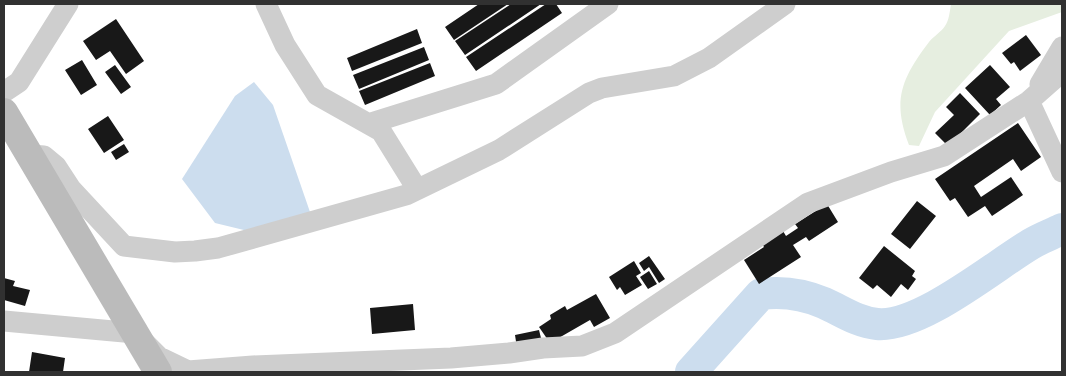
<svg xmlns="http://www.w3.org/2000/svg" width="1066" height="376" viewBox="0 0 1066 376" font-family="Figtree,sans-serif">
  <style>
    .green { fill: #e6eee0 }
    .water { fill: #cde }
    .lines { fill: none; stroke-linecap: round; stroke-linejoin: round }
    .river { stroke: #cde; stroke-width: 32 }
    .building { fill: #181818 }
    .street { stroke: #cecece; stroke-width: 21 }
    .secondary { stroke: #bbb; stroke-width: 28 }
  </style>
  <rect width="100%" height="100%" fill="#fff"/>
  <path class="green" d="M 951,4 L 1062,4 L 1062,12 L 1009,31 L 935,112 L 919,146 L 909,145 C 892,101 901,79 929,42 C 934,36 941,32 945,26 C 949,21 950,10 951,4 Z"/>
  <path class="water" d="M 254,82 L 273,105 L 310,212 L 248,231 L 215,223 L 182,179 L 235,96 Z"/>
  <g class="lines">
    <path class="river" d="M 691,372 L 761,294 C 784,291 803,294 824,303 C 842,311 857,322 877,324 C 920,328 994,266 1031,244 C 1041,238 1052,234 1062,229"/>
  </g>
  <path class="building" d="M 479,4 L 508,4 L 454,40 L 445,27 Z
    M 511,4 L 541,4 L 465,55 L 455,41 Z
    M 546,4 L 556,4 L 562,13 L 476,71 L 466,57 Z
    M 116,19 L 144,61 L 126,74 L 110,51 L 96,60 L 83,41 Z
    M 417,29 L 422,43 L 352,71 L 347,58 Z
    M 1026,35 L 1041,55 L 1020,71 L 1014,62 L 1011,64 L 1002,53 Z
    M 424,47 L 429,60 L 359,89 L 353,75 Z
    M 82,60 L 97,85 L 81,95 L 65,70 Z
    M 430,63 L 435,76 L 365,105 L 359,91 Z
    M 115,65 L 131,87 L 121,94 L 105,72 Z
    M 990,65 L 1010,87 L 996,99 L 1001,105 L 990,115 L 965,88 Z
    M 960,93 L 980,114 L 948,146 L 935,133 L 954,115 L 946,107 Z
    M 108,116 L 124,140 L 104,153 L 88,129 Z
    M 1018,123 L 1041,157 L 1021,171 L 1013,159 L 974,186 L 981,197 L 1011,177 L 1023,195 L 992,216 L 985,206 L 968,217 L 955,198 L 950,201 L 935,179 Z
    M 124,144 L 129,152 L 116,160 L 111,152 Z
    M 917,201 L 936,216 L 910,249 L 891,234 Z
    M 827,204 L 838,222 L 809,241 L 806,237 L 793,245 L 801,257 L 759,284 L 744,260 L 764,247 L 762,244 L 783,231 L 786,236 L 798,228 L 795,224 Z
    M 884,246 L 915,271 L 912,276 L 916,279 L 908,290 L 901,284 L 891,297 L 877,285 L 873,289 L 859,278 Z
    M 649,256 L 665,279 L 659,283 L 649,267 L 644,271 L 639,263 Z
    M 634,261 L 641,273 L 636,276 L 642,285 L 625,295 L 620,287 L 617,290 L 609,277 Z
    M 649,271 L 657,284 L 648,289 L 640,277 Z
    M 4,278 L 15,281 L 13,286 L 30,290 L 25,306 L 4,300 Z
    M 596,294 L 610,318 L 594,327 L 590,320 L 550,343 L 539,327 L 551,319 L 550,315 L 565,306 L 567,310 Z
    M 413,304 L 415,330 L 372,334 L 370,308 Z
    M 539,330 L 542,342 L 517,348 L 515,335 Z
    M 32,352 L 65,358 L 63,372 L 29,372 Z"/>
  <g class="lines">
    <path class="street" d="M 266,4 L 285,45 L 317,95 L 381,131 L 417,189
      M 1040,84 L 1062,47
      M 4,92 L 19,82 L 68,4
      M 1029,101 L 1062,172
      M 371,123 L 496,84 L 608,4
      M 31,155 L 44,156 L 56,166 L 71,189 L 124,246 L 175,252 L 195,251 L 218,248 L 406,195 L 499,150 L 589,93 L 602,88 L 674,76 L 709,58 L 785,4
      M 4,321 L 135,333 L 159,357 L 188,371 L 253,366 L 451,358 L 509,353 L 543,348 L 582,346 L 615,333 L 808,203 L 891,172 L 944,156 L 1029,101 L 1062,72"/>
    <path class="secondary" d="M 4,112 L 158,372"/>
  </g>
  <rect width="1066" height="376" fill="none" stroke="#313131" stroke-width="10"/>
</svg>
